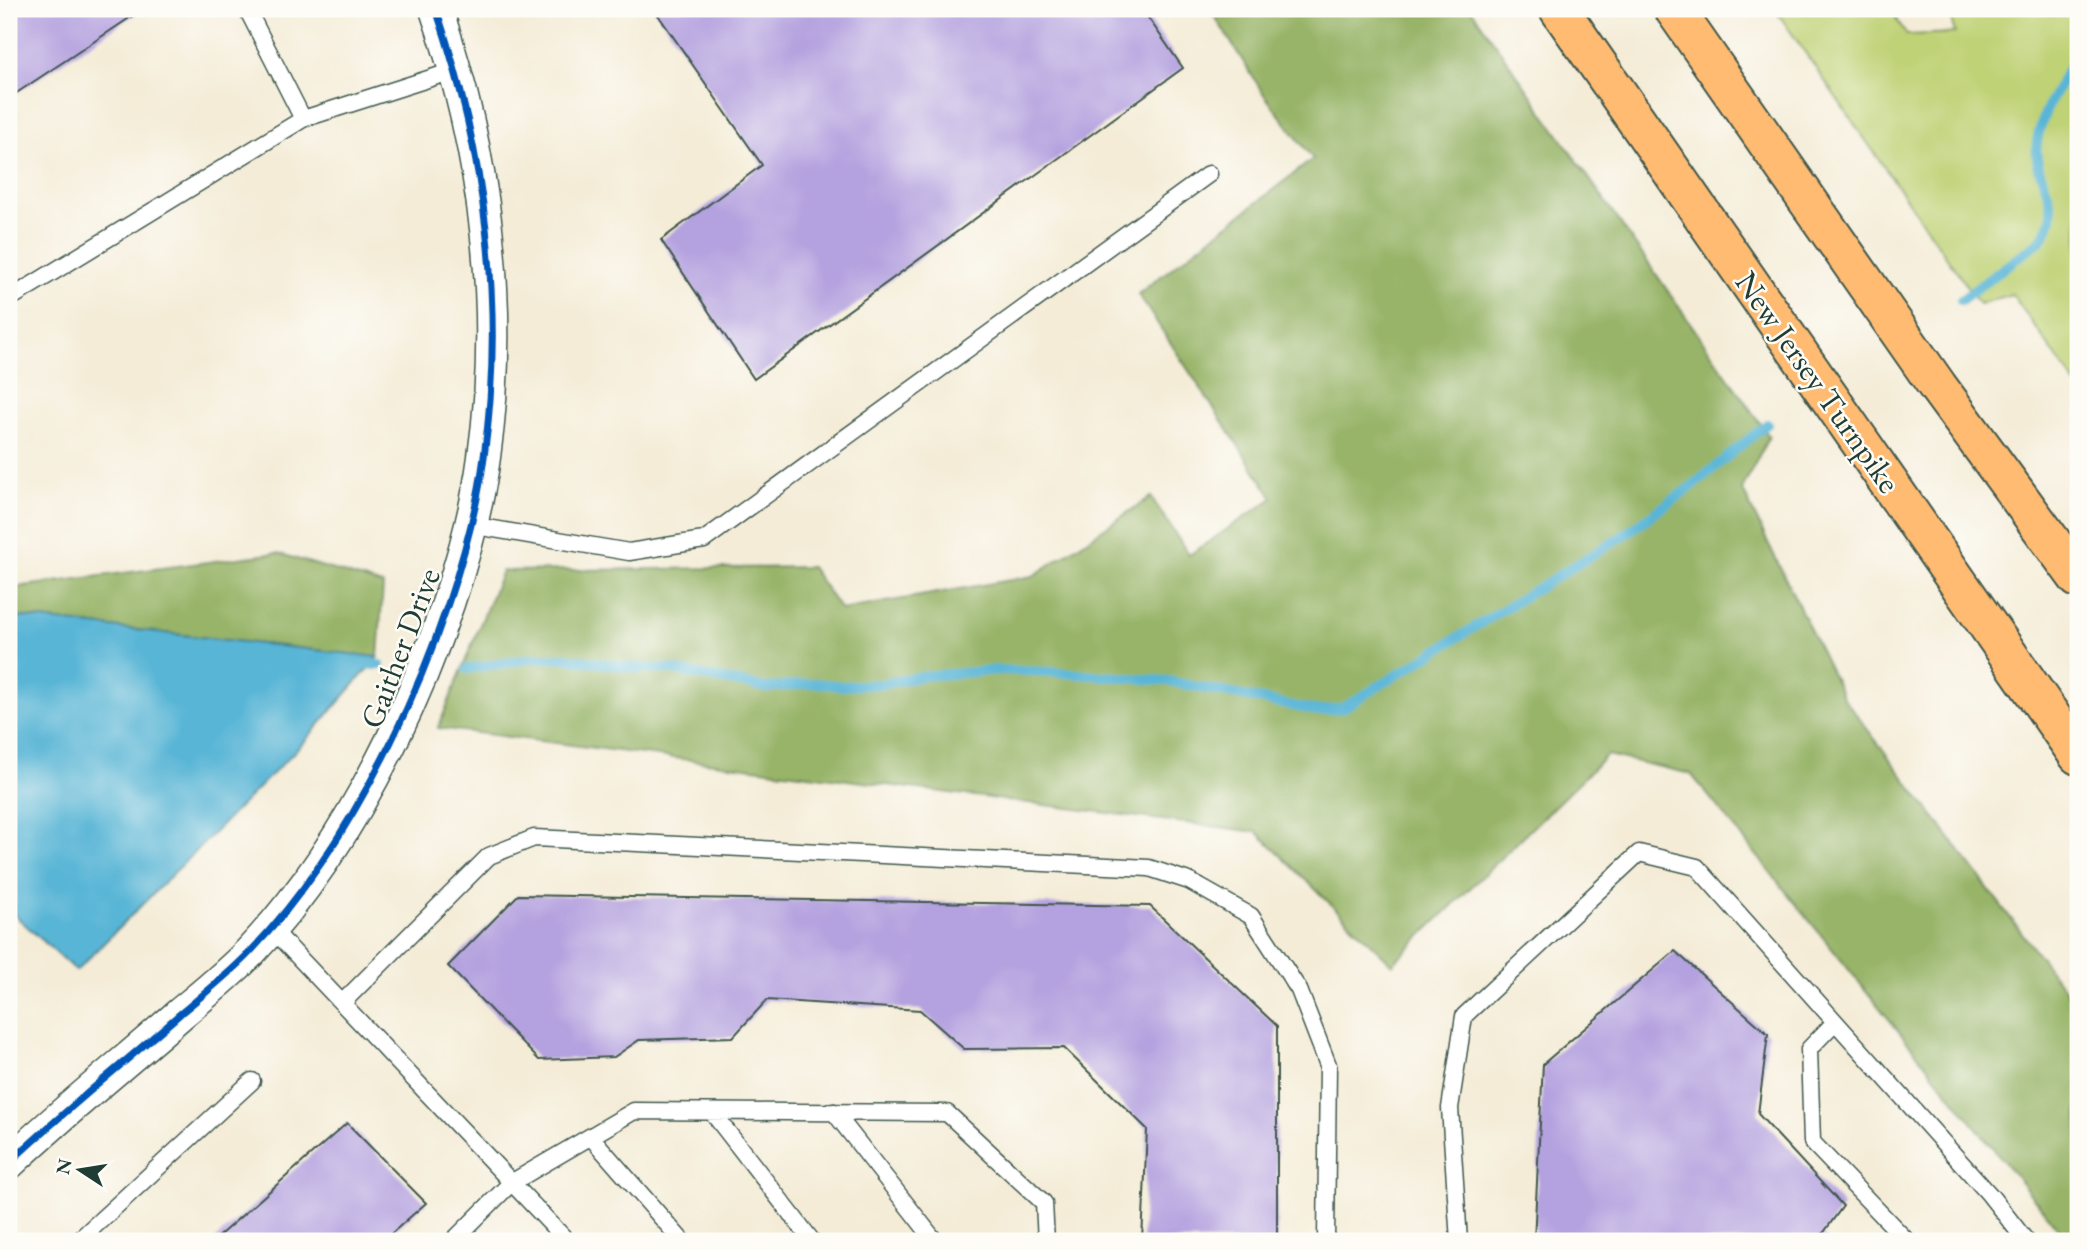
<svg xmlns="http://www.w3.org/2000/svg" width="2087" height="1250" viewBox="0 0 2087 1250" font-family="'EB Garamond',serif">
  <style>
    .green { fill: #bfd276; stroke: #6f8855; stroke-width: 2 }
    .forest { fill: #97b467; stroke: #5b784e; stroke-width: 2 }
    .water { fill: #58b5d6; stroke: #3c7985; stroke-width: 2 }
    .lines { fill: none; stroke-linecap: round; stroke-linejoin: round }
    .stream { stroke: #58b5d6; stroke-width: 10 }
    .building { fill: #b4a1df }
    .service-casing { stroke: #3f574c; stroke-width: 19 }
    .minor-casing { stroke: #3f574c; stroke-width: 35 }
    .motorway-casing { stroke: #3f574c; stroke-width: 42 }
    .service { stroke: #fff; stroke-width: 16 }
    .minor { stroke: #fff; stroke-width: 32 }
    .motorway { stroke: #ffbb71; stroke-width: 38 }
    .cycleway-casing { stroke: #fdfcf7; stroke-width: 11 }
    .cycleway { stroke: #0057b8; stroke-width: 7 }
    .labels { text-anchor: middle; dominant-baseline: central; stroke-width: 5; stroke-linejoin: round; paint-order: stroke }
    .street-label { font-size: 32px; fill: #1f3d34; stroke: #fdfcf7 }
  </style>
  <rect width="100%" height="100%" fill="#fdfcf7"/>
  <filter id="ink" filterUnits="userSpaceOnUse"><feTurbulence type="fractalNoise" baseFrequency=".0143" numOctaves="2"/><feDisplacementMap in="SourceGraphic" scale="14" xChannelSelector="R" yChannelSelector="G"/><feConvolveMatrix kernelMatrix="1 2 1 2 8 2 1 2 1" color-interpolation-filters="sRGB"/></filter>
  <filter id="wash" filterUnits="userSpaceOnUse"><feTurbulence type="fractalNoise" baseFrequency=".00686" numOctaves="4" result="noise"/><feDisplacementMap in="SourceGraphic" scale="28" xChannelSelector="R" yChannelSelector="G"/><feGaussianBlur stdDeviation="1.57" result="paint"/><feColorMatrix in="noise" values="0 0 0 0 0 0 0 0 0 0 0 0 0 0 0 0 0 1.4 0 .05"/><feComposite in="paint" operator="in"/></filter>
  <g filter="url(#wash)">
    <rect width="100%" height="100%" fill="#f4ecd7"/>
    <path class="green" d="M 1775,9 L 1890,9 L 1907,35 L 1955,33 L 1948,9 L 2078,9 L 2078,387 L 2012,294 L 1979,304 Z"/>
    <path class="forest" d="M 1210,9 L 1471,9 L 1769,436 L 1742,489 L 1843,697 L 2078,1007 L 2078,1241 L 2068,1241 L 1691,774 L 1607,755 L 1392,964 L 1257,832 L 438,728 L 502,571 L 811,567 L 841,610 L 1033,576 L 1151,497 L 1189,555 L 1273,498 L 1138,294 L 1313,159 L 1265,96 Z
      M 277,553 L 383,585 L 378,657 L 23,617 L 9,620 L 9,588 Z"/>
    <path class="water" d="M 23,617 L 378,657 L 304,742 L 76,971 L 9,910 L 9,620 Z"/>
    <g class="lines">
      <path class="stream" d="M 1961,300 L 2040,241 C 2070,203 2031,181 2037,142 C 2042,109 2062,81 2078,53
        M 360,664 L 380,665
        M 467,669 L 535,658 L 566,658 L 634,668 L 667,669 L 767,688 L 817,683 L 843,686 L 882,684 L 924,676 L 999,670 L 1053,672 L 1168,681 L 1318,711 L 1343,708 L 1621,537 L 1692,486 L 1767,424"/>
    </g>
    <g id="blocks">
      <path class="building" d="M 9,9 L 143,9 L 9,98 Z
        M 654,9 L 1142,9 L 1183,68 L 754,379 L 661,240 L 762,165 Z
        M 518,895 L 1150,906 L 1277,1026 L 1277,1241 L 1142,1241 L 1147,1129 L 1064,1048 L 964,1049 L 920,1010 L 767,1000 L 733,1037 L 639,1040 L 614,1057 L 539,1060 L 448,966 Z
        M 1675,951 L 1768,1034 L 1758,1114 L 1843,1206 L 1822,1235 L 1828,1241 L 1534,1241 L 1543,1064 Z
        M 347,1123 L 426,1203 L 383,1241 L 213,1241 Z"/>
    </g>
  </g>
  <g filter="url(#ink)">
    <use href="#blocks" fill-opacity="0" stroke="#3f574c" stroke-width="2"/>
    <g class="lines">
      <defs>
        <path id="service" d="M 247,9 L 303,119
          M 9,299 L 303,119 L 456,70
          M 470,525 L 629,552 L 704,540 L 1209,174
          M 271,928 L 567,1241
          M 342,1003 L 489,856 L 534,838 L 1149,868 L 1189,881 L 1251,916 L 1299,990 L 1328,1065 L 1326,1241
          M 1835,1022 L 1809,1049 L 1812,1142 L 1907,1241
          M 712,1112 L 812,1241
          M 834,1112 L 935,1241
          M 591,1137 L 682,1241
          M 78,1241 L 252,1081
          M 453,1241 L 511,1183 L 634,1111 L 947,1113 L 1044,1203 L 1046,1241
          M 1459,1241 L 1450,1108 L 1464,1016 L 1639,853 L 1697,867 L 1989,1194 L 2026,1241"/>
        <path id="minor" d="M 9,1163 C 64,1111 123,1064 180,1014 C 204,994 229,974 250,952 C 308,891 354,817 391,742 C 432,659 472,548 484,457 C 505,306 485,153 436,9"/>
        <path id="motorway" d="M 1559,9 L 2078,755
          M 1674,9 L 1938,387 L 2078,578"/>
      </defs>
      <use href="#service" class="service-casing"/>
      <use href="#minor" class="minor-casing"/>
      <use href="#motorway" class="motorway-casing"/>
      <use href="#service" class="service"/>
      <use href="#minor" class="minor"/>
      <use href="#motorway" class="motorway"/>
      <defs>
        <path id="cycleway" d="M 9,1163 C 64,1111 123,1064 180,1014 C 204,994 229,974 250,952 C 308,891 354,817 391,742 C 432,659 472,548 484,457 C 505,306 485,153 436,9"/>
      </defs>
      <use href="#cycleway" class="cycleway-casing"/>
      <use href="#cycleway" class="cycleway"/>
    </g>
  </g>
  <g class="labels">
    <g class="street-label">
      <text transform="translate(1818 382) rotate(55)">New Jersey Turnpike</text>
      <text transform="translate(400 648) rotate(-69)">Gaither Drive</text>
    </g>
  </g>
  <rect width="2087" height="1250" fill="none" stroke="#fdfcf7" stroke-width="35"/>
  <g transform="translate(80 1170) rotate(282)" stroke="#fdfcf7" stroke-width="5" paint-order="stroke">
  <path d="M0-5L12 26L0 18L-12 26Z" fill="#1f3d34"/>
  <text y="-10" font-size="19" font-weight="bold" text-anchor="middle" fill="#1f3d34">N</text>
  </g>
</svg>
